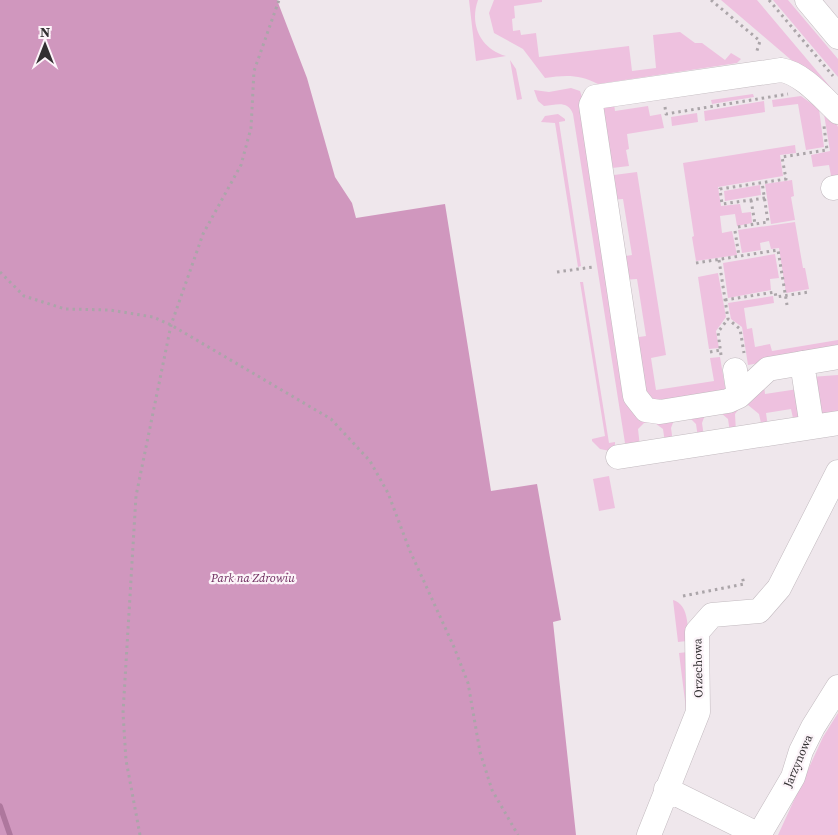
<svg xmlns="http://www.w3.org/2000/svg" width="838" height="835" viewBox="0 0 838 835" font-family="'Source Serif 4',serif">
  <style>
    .green { fill: #eec1df }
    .forest { fill: #d097be }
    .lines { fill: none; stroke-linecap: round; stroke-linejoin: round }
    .stream { stroke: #ae779d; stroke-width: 5.5 }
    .minor-casing { stroke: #c2babf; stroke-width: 25 }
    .path { stroke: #aba5a9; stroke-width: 3; stroke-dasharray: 2.5 4; stroke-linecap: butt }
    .minor { stroke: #fff; stroke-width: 24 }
    .labels { text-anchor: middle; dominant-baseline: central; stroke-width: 4.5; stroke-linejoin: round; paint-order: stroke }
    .park-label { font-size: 12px; font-style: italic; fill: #6d2a5d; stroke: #fcf4f9 }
    .street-label { font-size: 12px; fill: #333032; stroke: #fcf4f9 }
  </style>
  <rect width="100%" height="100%" fill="#efe7ec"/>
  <path class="green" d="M 469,0 L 478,0 C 469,25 481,49 506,56 L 476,61 Z
    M 494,0 L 542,0 L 542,2 L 514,6 L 515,18 L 512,19 L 513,31 L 520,30 L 521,35 L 536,33 L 539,57 L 629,46 L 632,71 L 656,68 L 653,35 L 680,32 L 695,43 L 702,43 L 725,60 L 731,53 L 741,59 L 737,63 L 598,84 C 579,74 565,75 545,78 L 523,49 L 494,33 L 489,13 Z
    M 721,0 L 757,0 L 838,96 L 838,100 Z
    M 773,0 L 788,0 L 838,59 L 838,77 Z
    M 510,60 L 516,69 L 522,99 L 517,100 Z
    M 571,88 L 580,91 L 582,97 L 625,397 L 674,420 L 671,428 L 673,442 L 665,443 L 663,429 L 652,421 L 644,423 L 638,429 L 640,447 L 627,446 L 625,443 L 573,114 C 568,100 556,105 544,106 L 538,101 L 534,90 L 549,92 Z
    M 753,94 L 754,97 L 712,104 L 711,100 Z
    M 801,96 L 819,109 L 824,147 L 806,150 L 798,104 L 773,107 L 772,100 Z
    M 764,101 L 765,112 L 705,121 L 704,111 Z
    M 614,104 L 615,111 L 648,106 L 650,116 L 661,114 L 664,128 L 627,134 L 629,149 L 626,150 L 629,166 L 612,168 L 600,112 L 607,106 Z
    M 697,113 L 698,122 L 672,126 L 671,117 Z
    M 558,114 L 565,119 L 565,121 L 559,122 L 581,266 L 578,267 L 555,123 L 541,122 L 545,116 Z
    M 824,114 L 834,119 L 838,127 L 838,180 L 832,181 L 829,165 L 813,167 L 811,155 L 830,151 Z
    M 795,145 L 796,153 L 780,155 L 783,176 L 718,187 L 721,206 L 740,204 L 742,213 L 751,212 L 752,223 L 737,226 L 735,214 L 720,216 L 722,233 L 732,231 L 737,255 L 696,261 L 692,237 L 694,236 L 683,163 Z
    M 637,172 L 666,355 L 651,358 L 656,390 L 714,381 L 710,358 L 720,357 L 726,393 L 648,401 L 632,338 L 646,336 L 637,279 L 623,280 L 619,257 L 632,255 L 623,199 L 610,200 L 614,175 Z
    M 792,180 L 794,196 L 791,197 L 795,220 L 771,224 L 765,184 Z
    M 760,185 L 761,195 L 725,201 L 724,191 Z
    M 795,222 L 803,268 L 805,268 L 809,289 L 786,293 L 779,248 L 771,249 L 769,241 L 760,243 L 761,250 L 742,253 L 738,230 Z
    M 775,254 L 779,278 L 770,279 L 771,290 L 728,298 L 723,263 Z
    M 718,273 L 726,317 L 716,331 L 719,348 L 709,349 L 698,277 Z
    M 580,282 L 583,282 L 609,443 L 615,442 L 615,446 L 610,451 L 600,449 L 592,441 L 592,439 L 605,436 Z
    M 773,296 L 774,303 L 744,308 L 747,329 L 752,328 L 755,347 L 770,344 L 772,351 L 838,340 L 838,350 L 748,365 L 742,327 L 731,319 L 728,303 Z
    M 838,375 L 838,415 L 820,413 L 811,377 Z
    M 764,385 L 765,394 L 798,389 L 800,419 L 794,423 L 791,409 L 766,413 L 768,427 L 762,428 L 759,414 L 748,405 L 741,406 L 735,414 L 736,432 L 730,433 L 728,419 L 721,413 L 752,401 Z
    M 705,415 L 702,423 L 704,437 L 698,438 L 696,424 L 690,418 Z
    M 609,476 L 615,508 L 599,511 L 593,479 Z
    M 673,600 C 689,605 687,625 689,639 L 687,641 L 678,642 Z
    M 688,652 L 687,717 L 679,653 Z
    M 838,713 L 838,835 L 778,835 L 823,737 Z"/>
  <path class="forest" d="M 0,0 L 277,0 L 307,78 L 335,177 L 352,203 L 356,218 L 445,204 L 491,491 L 537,484 L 561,620 L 553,622 L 576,835 L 0,835 Z"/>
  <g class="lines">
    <path class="stream" d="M 0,806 L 10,835"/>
    <defs>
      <path id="minor" d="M 807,0 L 838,37
        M 838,112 C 823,98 802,73 781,70 L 595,97 L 591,105 L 635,396 L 646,410 L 660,412 L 728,401 L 739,396 L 768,369 L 838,357
        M 833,188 L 838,187
        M 802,363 L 812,427
        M 735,370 L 739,396
        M 618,457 L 838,423
        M 666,789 L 759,835
        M 649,835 L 698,712 L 697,632 L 712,615 L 759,611 L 779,588 L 838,472
        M 759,835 L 793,777 L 801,751 L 813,727 L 838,687"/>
    </defs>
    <use href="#minor" class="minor-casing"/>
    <path class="path" d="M 711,0 L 760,41 L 756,54
      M 769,0 L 833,76
      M 665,107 L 666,114 L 788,94
      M 765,198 L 722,204 L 720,189 L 786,179 L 782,157 L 827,150 L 824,126
      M 751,200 L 755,224 L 768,222 L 762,182
      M 738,227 L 755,224
      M 735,231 L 739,256
      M 719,260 L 728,319 L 740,329 L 744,353
      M 696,263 L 778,250 L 787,305
      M 0,272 L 24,296 L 65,309 L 110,310 L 153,317 L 171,325 L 331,419 L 370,461 L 388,493 L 410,551 L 454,647 L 468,683 L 480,752 L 492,790 L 518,835
      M 557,272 L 593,267
      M 725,300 L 775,292 L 776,297 L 809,292
      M 710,352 L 721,350
      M 721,355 L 718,332 L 728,319
      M 683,596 L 744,584 L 742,576
      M 140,835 L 126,760 L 123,713 L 136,496 L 171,325 L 203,234 L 241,165 L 251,128 L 254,71 L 279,0"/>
    <use href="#minor" class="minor"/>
  </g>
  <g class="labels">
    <g class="park-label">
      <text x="253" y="578">Park na Zdrowiu</text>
    </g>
    <g class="street-label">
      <text transform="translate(698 668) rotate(-91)">Orzechowa</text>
      <text transform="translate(798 761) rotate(-67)">Jarzynowa</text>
    </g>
  </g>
  <g transform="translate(45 45)" stroke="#fcf4f9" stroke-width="4" paint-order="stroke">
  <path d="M0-4L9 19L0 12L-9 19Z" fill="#333032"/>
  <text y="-8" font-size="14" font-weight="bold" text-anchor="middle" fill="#333032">N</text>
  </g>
</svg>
